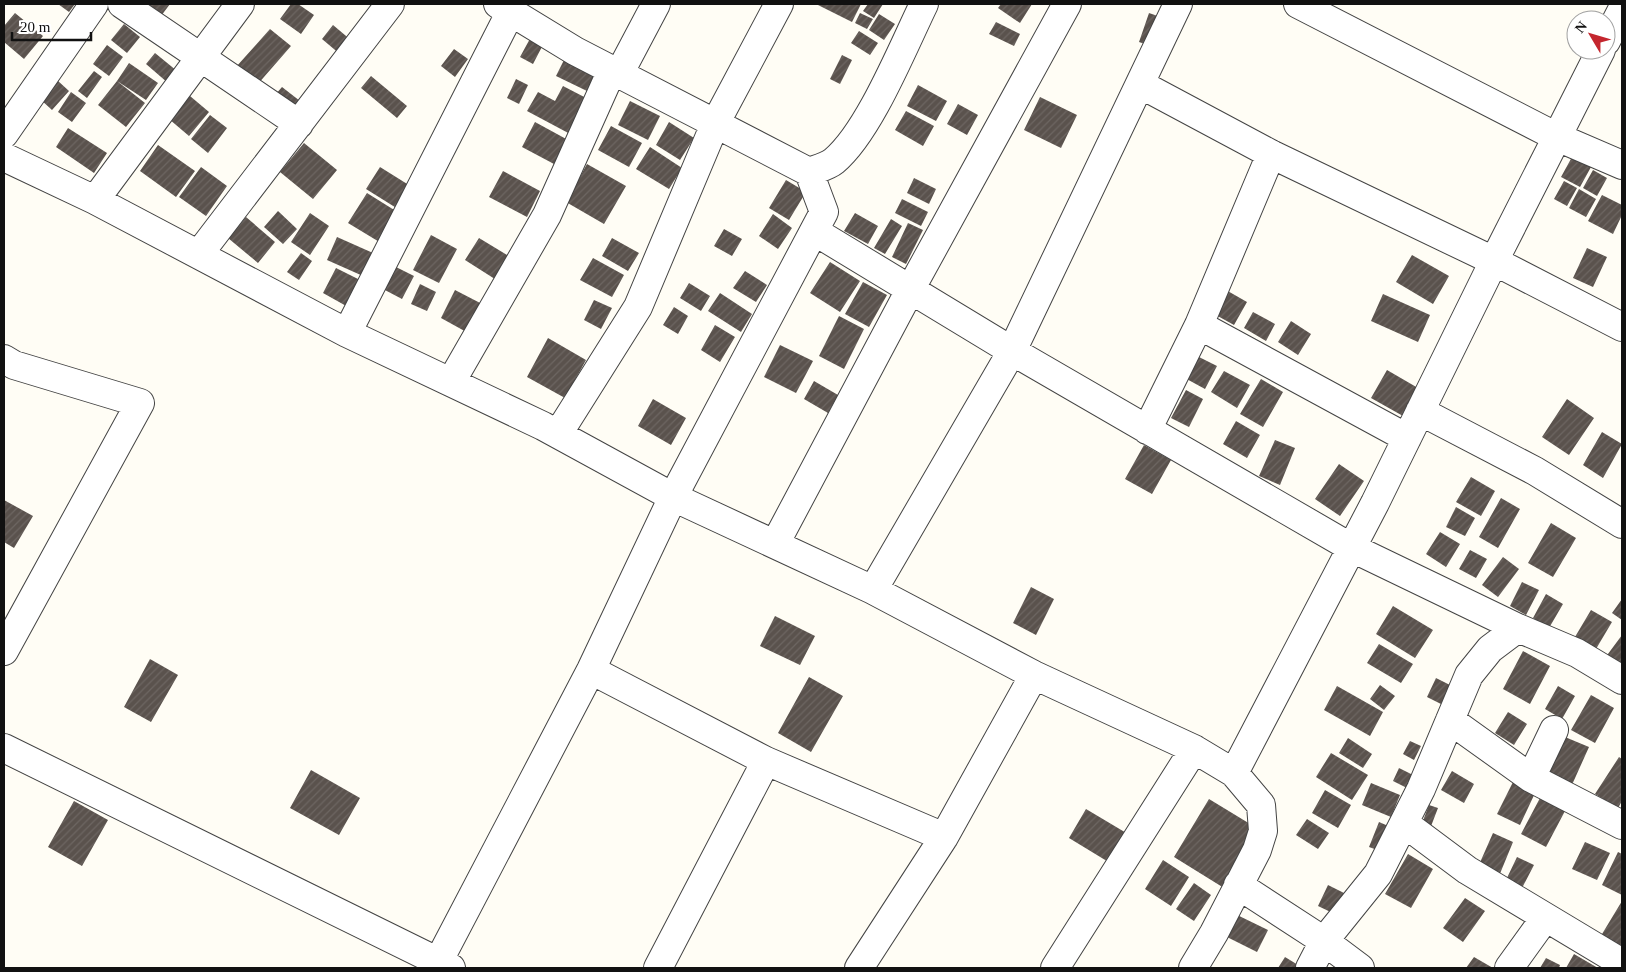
<svg xmlns="http://www.w3.org/2000/svg" width="1626" height="972" viewBox="0 0 1626 972" font-family="'Times New Roman',serif">
  <style>
    .building { fill: url(#building-hatch) }
    .lines { fill: none; stroke-linecap: round; stroke-linejoin: round }
    .minor-casing { stroke: #444; stroke-width: 30 }
    .minor { stroke: #fff; stroke-width: 28 }
  </style>
  <defs>
    <pattern id="building-hatch" width="6" height="6" patternUnits="userSpaceOnUse" patternTransform="scale(1.25)"><rect width="6" height="6" fill="#5a524d"/><path d="M-1 1l2-2M0 6l6-6M5 7l2-2" fill="none" stroke="#6d6662"/></pattern>
  </defs>
  <rect width="100%" height="100%" fill="#fffdf5"/>
  <path class="building" d="M 58,4 L 75,4 L 69,12 Z
    M 145,4 L 170,4 L 161,16 Z
    M 291,4 L 298,4 L 314,15 L 301,34 L 280,19 Z
    M 819,4 L 861,4 L 852,22 L 818,5 Z
    M 868,4 L 883,4 L 874,18 L 863,11 Z
    M 1001,4 L 1032,4 L 1020,23 L 998,8 Z
    M 15,13 L 43,36 L 24,59 L 4,42 L 4,26 Z
    M 860,13 L 873,19 L 867,29 L 855,23 Z
    M 1149,13 L 1175,22 L 1165,51 L 1139,42 Z
    M 879,14 L 895,24 L 884,40 L 869,30 Z
    M 996,22 L 1020,34 L 1014,46 L 989,34 Z
    M 124,24 L 140,37 L 127,53 L 111,40 Z
    M 333,25 L 352,41 L 341,55 L 322,39 Z
    M 270,29 L 291,46 L 257,85 L 236,67 Z
    M 859,31 L 878,43 L 870,55 L 851,43 Z
    M 532,35 L 545,41 L 533,64 L 520,57 Z
    M 107,45 L 123,57 L 109,76 L 93,64 Z
    M 454,49 L 468,59 L 455,77 L 441,66 Z
    M 155,53 L 177,71 L 168,83 L 146,64 Z
    M 842,55 L 852,60 L 840,84 L 830,79 Z
    M 564,60 L 595,75 L 587,91 L 556,76 Z
    M 129,63 L 158,83 L 146,100 L 117,81 Z
    M 94,71 L 102,77 L 87,98 L 78,91 Z
    M 371,76 L 407,106 L 397,118 L 361,88 Z
    M 516,79 L 528,85 L 519,104 L 507,98 Z
    M 57,80 L 69,91 L 52,110 L 40,99 Z
    M 117,81 L 145,103 L 126,127 L 98,105 Z
    M 918,85 L 947,101 L 936,121 L 907,106 Z
    M 563,86 L 590,100 L 572,135 L 527,111 L 538,92 L 555,101 Z
    M 282,87 L 300,101 L 294,109 L 275,95 Z
    M 71,92 L 86,103 L 72,122 L 58,112 Z
    M 190,96 L 209,112 L 189,136 L 169,119 Z
    M 1040,97 L 1077,115 L 1061,148 L 1024,130 Z
    M 630,101 L 660,116 L 648,140 L 618,125 Z
    M 958,104 L 978,115 L 967,135 L 947,124 Z
    M 906,111 L 934,126 L 923,146 L 895,130 Z
    M 210,115 L 227,128 L 208,153 L 191,139 Z
    M 535,122 L 568,140 L 554,164 L 522,147 Z
    M 669,122 L 694,138 L 680,160 L 656,145 Z
    M 611,126 L 642,143 L 629,167 L 598,150 Z
    M 68,128 L 107,153 L 94,173 L 56,147 Z
    M 304,143 L 337,170 L 313,199 L 280,172 Z
    M 158,145 L 195,171 L 176,197 L 140,171 Z
    M 650,147 L 682,168 L 669,189 L 636,169 Z
    M 1572,157 L 1591,167 L 1580,187 L 1561,177 Z
    M 587,164 L 626,186 L 604,224 L 566,202 Z
    M 201,167 L 227,186 L 206,216 L 179,197 Z
    M 380,167 L 412,187 L 398,209 L 366,189 Z
    M 1593,170 L 1607,178 L 1597,196 L 1583,188 Z
    M 503,171 L 540,191 L 527,217 L 489,197 Z
    M 914,178 L 936,189 L 929,204 L 907,193 Z
    M 786,180 L 806,192 L 789,220 L 769,208 Z
    M 1564,181 L 1577,188 L 1567,206 L 1554,199 Z
    M 1579,189 L 1596,199 L 1586,217 L 1569,208 Z
    M 367,193 L 399,213 L 381,243 L 348,223 Z
    M 1602,195 L 1622,205 L 1622,215 L 1613,234 L 1588,221 Z
    M 902,199 L 928,212 L 921,226 L 895,213 Z
    M 278,211 L 297,229 L 283,244 L 264,227 Z
    M 310,213 L 329,226 L 310,255 L 291,242 Z
    M 855,213 L 878,226 L 868,244 L 844,231 Z
    M 773,214 L 792,228 L 778,249 L 759,236 Z
    M 246,217 L 275,242 L 258,263 L 228,238 Z
    M 891,219 L 902,226 L 885,254 L 874,248 Z
    M 908,223 L 923,230 L 906,264 L 892,257 Z
    M 724,229 L 742,239 L 732,256 L 714,246 Z
    M 431,235 L 457,249 L 439,283 L 413,270 Z
    M 337,237 L 373,253 L 363,276 L 327,260 Z
    M 479,238 L 512,258 L 498,281 L 465,260 Z
    M 612,238 L 639,253 L 628,271 L 602,256 Z
    M 1587,248 L 1607,257 L 1593,287 L 1573,278 Z
    M 301,253 L 312,261 L 299,280 L 287,272 Z
    M 1412,255 L 1449,276 L 1433,304 L 1396,282 Z
    M 593,258 L 624,275 L 612,297 L 580,280 Z
    M 830,262 L 860,281 L 840,312 L 810,293 Z
    M 394,266 L 414,276 L 402,299 L 383,289 Z
    M 336,268 L 362,281 L 348,307 L 323,293 Z
    M 745,271 L 767,285 L 756,302 L 733,288 Z
    M 863,282 L 887,295 L 869,327 L 845,314 Z
    M 689,283 L 710,296 L 701,311 L 680,298 Z
    M 420,284 L 436,292 L 427,311 L 411,304 Z
    M 455,290 L 484,305 L 470,334 L 441,318 Z
    M 1226,290 L 1247,302 L 1234,325 L 1214,314 Z
    M 720,293 L 752,314 L 741,332 L 708,311 Z
    M 1383,294 L 1430,315 L 1418,342 L 1371,321 Z
    M 594,300 L 612,308 L 601,329 L 584,320 Z
    M 674,307 L 688,316 L 678,334 L 663,325 Z
    M 1253,312 L 1275,324 L 1266,341 L 1244,328 Z
    M 839,316 L 864,329 L 844,369 L 819,356 Z
    M 1291,321 L 1311,334 L 1298,355 L 1278,342 Z
    M 715,325 L 735,337 L 720,362 L 701,350 Z
    M 548,338 L 586,360 L 565,398 L 527,377 Z
    M 780,345 L 813,361 L 796,393 L 764,377 Z
    M 1195,355 L 1217,366 L 1205,389 L 1183,377 Z
    M 1387,370 L 1418,388 L 1403,416 L 1371,398 Z
    M 1224,371 L 1250,385 L 1237,408 L 1211,392 Z
    M 1261,379 L 1283,392 L 1263,427 L 1240,414 Z
    M 814,381 L 838,395 L 828,413 L 804,399 Z
    M 1186,390 L 1203,399 L 1189,427 L 1171,418 Z
    M 653,399 L 686,418 L 671,445 L 638,426 Z
    M 1567,399 L 1594,418 L 1569,455 L 1542,437 Z
    M 1236,421 L 1260,435 L 1247,458 L 1223,444 Z
    M 1602,432 L 1622,444 L 1603,478 L 1583,465 Z
    M 1275,440 L 1295,448 L 1280,485 L 1259,476 Z
    M 1144,445 L 1171,460 L 1152,494 L 1125,479 Z
    M 1339,464 L 1364,481 L 1340,516 L 1315,499 Z
    M 1471,477 L 1495,491 L 1481,516 L 1456,502 Z
    M 1501,498 L 1520,509 L 1498,548 L 1479,537 Z
    M 4,500 L 33,516 L 14,548 L 4,542 Z
    M 1456,507 L 1475,518 L 1465,536 L 1446,527 Z
    M 1551,523 L 1576,538 L 1553,577 L 1528,563 Z
    M 1440,532 L 1460,544 L 1446,567 L 1426,554 Z
    M 1470,550 L 1487,559 L 1476,578 L 1459,569 Z
    M 1503,557 L 1519,569 L 1498,597 L 1482,585 Z
    M 1522,582 L 1539,590 L 1526,615 L 1510,606 Z
    M 1031,587 L 1054,599 L 1036,635 L 1013,623 Z
    M 1546,594 L 1563,604 L 1549,628 L 1533,618 Z
    M 1622,599 L 1622,620 L 1612,613 Z
    M 1393,606 L 1433,630 L 1415,658 L 1376,634 Z
    M 1591,610 L 1612,622 L 1593,654 L 1572,642 Z
    M 775,616 L 815,636 L 800,665 L 760,646 Z
    M 1622,635 L 1622,671 L 1605,658 Z
    M 1379,644 L 1413,664 L 1401,683 L 1367,663 Z
    M 1523,651 L 1550,666 L 1530,704 L 1503,689 Z
    M 150,659 L 178,675 L 151,722 L 124,707 Z
    M 809,677 L 843,696 L 811,752 L 778,733 Z
    M 1436,678 L 1450,685 L 1441,704 L 1427,697 Z
    M 1380,685 L 1395,696 L 1384,710 L 1370,699 Z
    M 1337,686 L 1383,712 L 1370,736 L 1324,710 Z
    M 1558,686 L 1575,696 L 1562,719 L 1545,709 Z
    M 1591,695 L 1614,708 L 1595,743 L 1571,730 Z
    M 1508,712 L 1527,724 L 1514,745 L 1495,733 Z
    M 1565,737 L 1589,747 L 1571,787 L 1548,776 Z
    M 1348,738 L 1372,754 L 1363,768 L 1339,753 Z
    M 1410,741 L 1421,746 L 1414,760 L 1403,754 Z
    M 1331,753 L 1368,775 L 1352,800 L 1316,777 Z
    M 1619,757 L 1622,759 L 1622,801 L 1618,808 L 1595,794 Z
    M 1399,768 L 1415,776 L 1409,789 L 1393,781 Z
    M 311,770 L 360,798 L 339,835 L 290,808 Z
    M 1452,771 L 1474,784 L 1464,803 L 1441,790 Z
    M 1514,780 L 1536,791 L 1520,825 L 1497,814 Z
    M 1371,783 L 1400,795 L 1391,817 L 1362,805 Z
    M 1325,790 L 1351,805 L 1338,828 L 1312,813 Z
    M 1540,798 L 1565,811 L 1546,847 L 1521,834 Z
    M 1209,799 L 1260,830 L 1224,888 L 1174,857 Z
    M 74,801 L 108,820 L 82,866 L 48,847 Z
    M 1429,805 L 1438,808 L 1428,834 L 1419,831 Z
    M 1086,809 L 1133,837 L 1115,866 L 1069,838 Z
    M 1307,819 L 1329,833 L 1318,849 L 1296,835 Z
    M 1379,822 L 1393,828 L 1383,852 L 1369,847 Z
    M 1493,833 L 1513,842 L 1499,876 L 1478,867 Z
    M 1585,842 L 1610,853 L 1597,880 L 1572,869 Z
    M 1618,852 L 1622,854 L 1622,895 L 1602,885 Z
    M 1408,854 L 1433,869 L 1411,908 L 1385,894 Z
    M 1517,857 L 1534,865 L 1522,888 L 1506,880 Z
    M 1163,860 L 1189,877 L 1171,906 L 1145,889 Z
    M 1194,883 L 1211,895 L 1194,921 L 1176,909 Z
    M 1328,885 L 1350,896 L 1339,916 L 1318,906 Z
    M 1465,898 L 1485,911 L 1463,942 L 1443,928 Z
    M 1622,901 L 1622,953 L 1599,939 Z
    M 1231,912 L 1268,930 L 1257,952 L 1221,934 Z
    M 1574,954 L 1598,968 L 1566,968 Z
    M 1285,957 L 1303,968 L 1278,968 Z
    M 1474,957 L 1493,968 L 1466,968 Z
    M 1546,958 L 1560,965 L 1559,968 L 1540,968 Z"/>
  <g class="lines">
    <defs>
      <path id="minor" d="M 122,4 L 299,124
        M 498,4 L 575,51 L 809,172 C 817,169 828,166 834,161 C 869,132 903,47 924,4
        M 1298,4 L 1557,137 L 1601,50
        M 1606,41 L 1622,10
        M 619,74 L 656,4
        M 1140,84 L 1271,154 L 1494,261 L 1557,137 L 1622,165
        M 4,134 L 94,4
        M 4,157 L 95,200 L 347,333 L 543,426 L 673,497 L 873,590 L 1034,675 L 1194,749 L 1234,773 L 1261,805 L 1263,831 L 1257,850 L 1214,933 L 1193,968
        M 95,200 L 240,4
        M 814,231 L 1012,351 L 1352,548 L 1518,628 L 1577,653 L 1622,680
        M 199,254 L 390,4
        M 1199,325 L 1407,438
        M 347,333 L 511,11
        M 4,359 L 14,365 L 140,403 L 4,651
        M 451,382 L 547,215 L 612,70
        M 1420,411 L 1535,471 L 1622,524
        M 1147,430 L 1199,325 L 1271,154
        M 558,434 L 638,307 L 715,124 L 779,4
        M 775,544 L 910,290 L 1067,4
        M 873,590 L 1012,351 L 1178,4
        M 591,670 L 766,761 L 944,837
        M 1450,720 L 1531,778 L 1622,825
        M 4,748 L 451,968
        M 1234,773 L 1375,503 L 1494,261 L 1622,327
        M 1531,778 L 1554,730
        M 1404,823 L 1467,870 L 1622,963
        M 1238,885 L 1324,941 L 1360,968
        M 435,968 L 591,670 L 673,497 L 824,212 L 809,172
        M 658,968 L 766,761
        M 859,968 L 944,837 L 1034,675
        M 1055,968 L 1194,749
        M 1310,968 L 1324,941 L 1378,874 L 1421,789 L 1469,675 L 1490,649 L 1518,628
        M 1509,968 L 1545,918"/>
    </defs>
    <use href="#minor" class="minor-casing"/>
    <use href="#minor" class="minor"/>
  </g>
  <rect width="1626" height="972" fill="none" stroke="#111111" stroke-width="10"/>
  <g transform="translate(1591 35) rotate(308)"><circle r="24" fill="#ffffff" stroke="#a0a0a0"/>
  <path d="M0-4L9 19L0 12L-9 19Z" fill="#c4262e"/>
  <text y="-8" font-size="14" font-weight="bold" text-anchor="middle" fill="#111111">N</text>
  </g>
  <path d="M12 32v8h79v-8" fill="none" stroke="#111111" stroke-width="2.5"/>
  <text x="20" y="32" font-size="15" fill="#111111" stroke="#ffffff" stroke-width="4" paint-order="stroke">20 m</text>
</svg>
